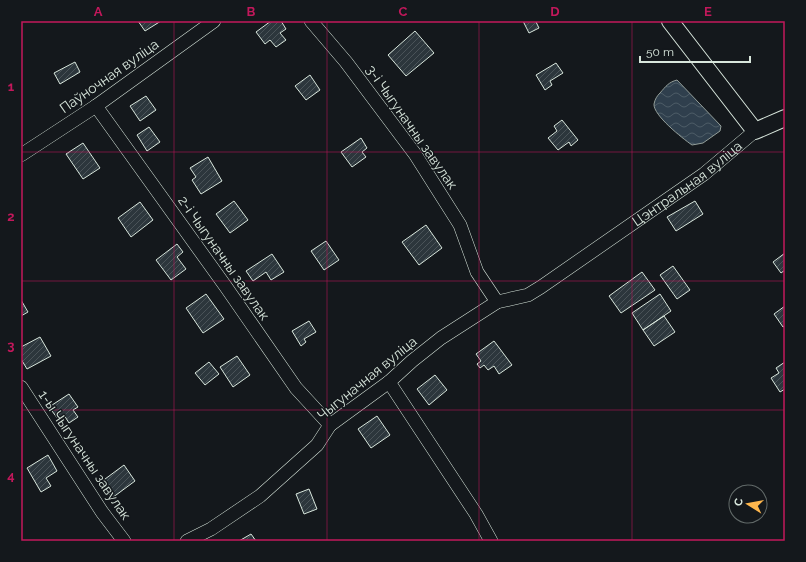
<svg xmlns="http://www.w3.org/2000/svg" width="806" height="562" viewBox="0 0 806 562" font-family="Raleway,sans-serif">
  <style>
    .water { fill: url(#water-waves); stroke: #939e99 }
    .building { fill: url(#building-hatch); stroke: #d8e6dc }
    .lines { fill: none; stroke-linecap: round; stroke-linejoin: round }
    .minor-casing { stroke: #d8e6dc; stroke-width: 14 }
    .tertiary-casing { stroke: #d8e6dc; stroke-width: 18 }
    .minor { stroke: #14181c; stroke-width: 13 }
    .tertiary { stroke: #14181c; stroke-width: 16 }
    .grid { fill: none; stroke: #c2185b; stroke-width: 1; stroke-opacity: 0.55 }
    .labels { text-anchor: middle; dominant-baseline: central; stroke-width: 3; stroke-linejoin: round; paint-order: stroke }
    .street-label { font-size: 14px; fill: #d8e6dc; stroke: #14181c }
    .neatline { fill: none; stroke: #c2185b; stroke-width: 1.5 }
    .grid-label { font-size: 13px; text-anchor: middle; font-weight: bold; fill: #c2185b }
  </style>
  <defs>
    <pattern id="water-waves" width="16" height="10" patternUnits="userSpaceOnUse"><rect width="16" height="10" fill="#2f3f4d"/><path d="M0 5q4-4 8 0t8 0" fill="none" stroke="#4c5b66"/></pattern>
    <pattern id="building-hatch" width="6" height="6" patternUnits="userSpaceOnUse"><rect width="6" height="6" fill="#2c363c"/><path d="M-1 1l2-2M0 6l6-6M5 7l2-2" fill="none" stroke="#4a5358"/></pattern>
  </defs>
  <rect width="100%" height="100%" fill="#14181c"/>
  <path class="water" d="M 677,80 L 721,126 L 720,131 L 703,143 L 692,145 C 682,138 653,115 654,104 C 655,99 657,96 660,93 C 666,86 669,82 677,80 Z"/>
  <path class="building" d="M 138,21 L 161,21 L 145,31 Z
    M 271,21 L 281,21 L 286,29 L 280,33 L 286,40 L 276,47 L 270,40 L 265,44 L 256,32 Z
    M 523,21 L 539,21 L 536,22 L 539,28 L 529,33 Z
    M 415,31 L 434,53 L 406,76 L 388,55 Z
    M 75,62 L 80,72 L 60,84 L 54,73 Z
    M 556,63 L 563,73 L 550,81 L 552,85 L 545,90 L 536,75 Z
    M 310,75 L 320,90 L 306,100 L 295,86 Z
    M 146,96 L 156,110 L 140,121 L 130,106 Z
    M 562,120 L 578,140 L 571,146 L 569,142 L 558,150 L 548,138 L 557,131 L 554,126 Z
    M 149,127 L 160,142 L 147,151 L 137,135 Z
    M 361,138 L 367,148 L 362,152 L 366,157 L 352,167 L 341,152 Z
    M 83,143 L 100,168 L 83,179 L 66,154 Z
    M 208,157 L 222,181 L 201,194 L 192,180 L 196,177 L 190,168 Z
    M 234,201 L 248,220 L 230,233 L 216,214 Z
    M 695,201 L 703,214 L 676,231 L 667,217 Z
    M 140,202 L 153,220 L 131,237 L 118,218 Z
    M 426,225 L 442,248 L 419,265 L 402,242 Z
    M 326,241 L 339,260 L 324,270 L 311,251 Z
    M 177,244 L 183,252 L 177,257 L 186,269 L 171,280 L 156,260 Z
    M 785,253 L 785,270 L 781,273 L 773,262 Z
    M 272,254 L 284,272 L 271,280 L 266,272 L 253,281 L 246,271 Z
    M 673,266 L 690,290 L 677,299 L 660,275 Z
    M 642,272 L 655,290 L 621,313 L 609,296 Z
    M 206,294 L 224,319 L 203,333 L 186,308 Z
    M 660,294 L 671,311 L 643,330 L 632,313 Z
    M 21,300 L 28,312 L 21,316 Z
    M 785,306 L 785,326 L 783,327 L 774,314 Z
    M 664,316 L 675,332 L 654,346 L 643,330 Z
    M 309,321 L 316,332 L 304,339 L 306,342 L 301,346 L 292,331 Z
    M 40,337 L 51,356 L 27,369 L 21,359 L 21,347 Z
    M 494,341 L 512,365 L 499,374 L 494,366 L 488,370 L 484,365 L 480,368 L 477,364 L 481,361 L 476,354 Z
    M 237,356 L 250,375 L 233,387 L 220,367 Z
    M 209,362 L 219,374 L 205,385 L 195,373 Z
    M 785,362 L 785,389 L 780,392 L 771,378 L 779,373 L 776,368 Z
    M 435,375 L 447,390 L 429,405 L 417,389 Z
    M 69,394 L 78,407 L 73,410 L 78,417 L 69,423 L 64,415 L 58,419 L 49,407 Z
    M 377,416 L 390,435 L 371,448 L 358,429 Z
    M 48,455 L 57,471 L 46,478 L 51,486 L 41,492 L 27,468 Z
    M 124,465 L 135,481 L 112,498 L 101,482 Z
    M 309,489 L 317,509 L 304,514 L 296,494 Z
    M 251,534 L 256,541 L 239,541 Z"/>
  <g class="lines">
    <defs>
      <g id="minor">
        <path d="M 311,21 L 346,62 L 415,154 L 460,225 L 477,272 L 497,302"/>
        <path d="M 96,106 L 226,287 L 296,388 L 330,425"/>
        <path d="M 21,155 L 96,106 L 214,21"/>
        <path d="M 389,382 L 476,514 L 491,541"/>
        <path d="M 21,387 L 102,512 L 124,541"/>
        <path id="s1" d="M 187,541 L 211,529 L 260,496 L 317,445 L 330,425 L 389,382 L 412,361 L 441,338 L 497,302 L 528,295 L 541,287 L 704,174 L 755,131"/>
      </g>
      <path id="tertiary" d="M 670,21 L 755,131 L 785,118"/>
    </defs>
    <use href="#minor" class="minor-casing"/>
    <use href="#tertiary" class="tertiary-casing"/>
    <use href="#minor" class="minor"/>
    <use href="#tertiary" class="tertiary"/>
  </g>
  <path class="grid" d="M 174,21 L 174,541M 327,21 L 327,541M 479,21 L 479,541M 632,21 L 632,541M 21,152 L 785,152M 21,281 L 785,281M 21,410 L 785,410"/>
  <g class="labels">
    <g class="street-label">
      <text transform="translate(109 76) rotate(-35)">Паўночная вуліца</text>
      <text transform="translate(412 127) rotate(55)">3-і Чыгуначны завулак</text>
      <text stroke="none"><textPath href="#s1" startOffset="620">Цэнтральная вуліца</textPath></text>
      <text transform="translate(224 258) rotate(55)">2-і Чыгуначны завулак</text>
      <text transform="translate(367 378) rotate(-39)">Чыгуначная вуліца</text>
      <text transform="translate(85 455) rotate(56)">1-ы Чыгуначны завулак</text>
    </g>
  </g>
  <rect width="806" height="562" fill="none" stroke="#14181c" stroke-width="44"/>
  <g transform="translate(748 504) rotate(281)"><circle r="19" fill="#14181c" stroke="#626a69"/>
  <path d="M0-3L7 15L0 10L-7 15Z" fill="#ffb74d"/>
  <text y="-6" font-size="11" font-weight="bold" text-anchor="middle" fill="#d8e6dc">С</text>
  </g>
  <path d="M640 56v6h110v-6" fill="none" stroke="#d8e6dc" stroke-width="2"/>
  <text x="646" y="56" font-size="12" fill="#d8e6dc" stroke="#14181c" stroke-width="3" paint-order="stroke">50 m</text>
  <rect x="22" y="22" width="762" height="518" class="neatline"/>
  <g class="grid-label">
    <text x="98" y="16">A</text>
    <text x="251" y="16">B</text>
    <text x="403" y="16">C</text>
    <text x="555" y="16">D</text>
    <text x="708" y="16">E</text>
    <text x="11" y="91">1</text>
    <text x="11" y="221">2</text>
    <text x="11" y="350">3</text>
    <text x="11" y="480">4</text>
  </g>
</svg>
